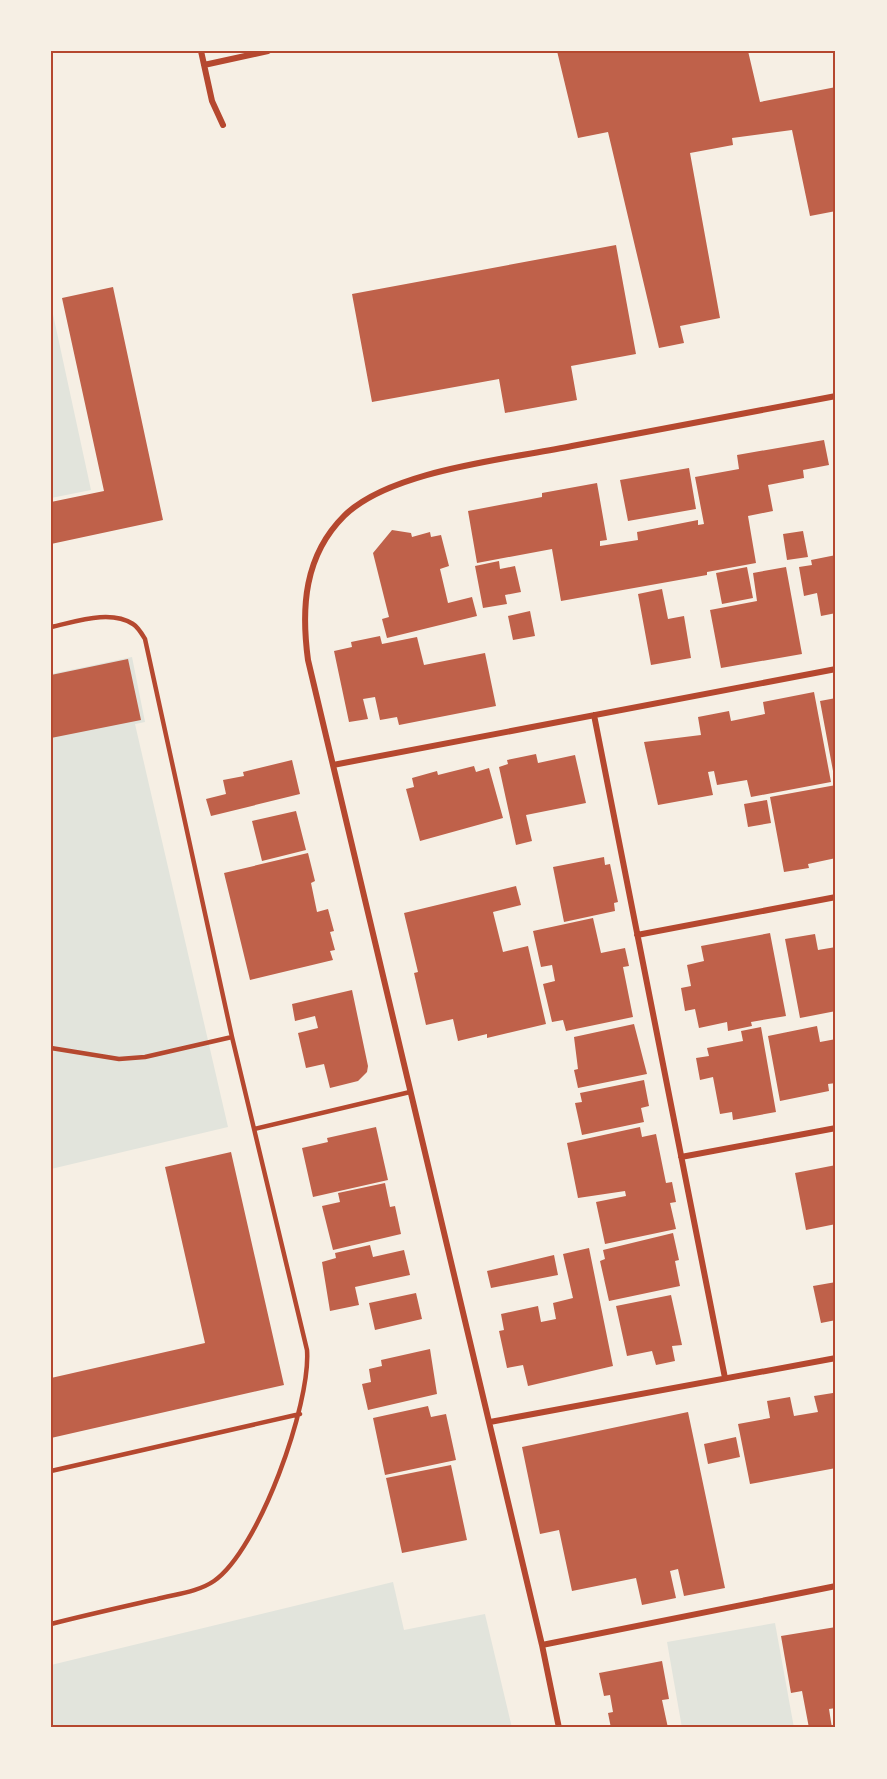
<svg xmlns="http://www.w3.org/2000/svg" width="887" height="1779" viewBox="0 0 887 1779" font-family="Rubik,sans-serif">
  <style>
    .green { fill: #e2e4dc }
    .building { fill: #bf614a }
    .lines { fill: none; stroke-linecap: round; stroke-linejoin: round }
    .service { stroke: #b5482f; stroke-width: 4.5 }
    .minor { stroke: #b5482f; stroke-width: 6 }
    .neatline { fill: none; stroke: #b5482f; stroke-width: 2 }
  </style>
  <rect width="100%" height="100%" fill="#f6efe4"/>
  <path class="green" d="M 51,305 L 91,490 L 51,498 Z
    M 132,657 L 145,722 L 135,724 L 228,1127 L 51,1169 L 51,674 Z
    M 393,1582 L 404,1630 L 485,1614 L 512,1728 L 51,1728 L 51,1665 Z
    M 775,1623 L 794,1728 L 682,1728 L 667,1642 Z"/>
  <path class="building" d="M 557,51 L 748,51 L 760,102 L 836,87 L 836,211 L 810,216 L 792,130 L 732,138 L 733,145 L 690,153 L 720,318 L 680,326 L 684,343 L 659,348 L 608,132 L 578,138 Z
    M 616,245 L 636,354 L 571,366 L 577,400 L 505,413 L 499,379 L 372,402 L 352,294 Z
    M 113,287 L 163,520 L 51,544 L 51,502 L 104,491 L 62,298 Z
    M 824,440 L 829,465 L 803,470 L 804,478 L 768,485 L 773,511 L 748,516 L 756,563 L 707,572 L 707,575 L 561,601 L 552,549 L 477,563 L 468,511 L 542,497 L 542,493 L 597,483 L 607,540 L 600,541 L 600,546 L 638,540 L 637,532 L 698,520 L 698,525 L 704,524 L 695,477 L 739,469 L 737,455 Z
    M 689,468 L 696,509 L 628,521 L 620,480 Z
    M 392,530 L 411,533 L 412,537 L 430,532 L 431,537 L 441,535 L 449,566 L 440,569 L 448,603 L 472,597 L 477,616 L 387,638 L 382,619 L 389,617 L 373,553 Z
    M 803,531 L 808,557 L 787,560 L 783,534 Z
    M 836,555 L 836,613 L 821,616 L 817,593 L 804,596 L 799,567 L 812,565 L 811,560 Z
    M 499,561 L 500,569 L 515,566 L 521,592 L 505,595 L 507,604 L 483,608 L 475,566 Z
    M 747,567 L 753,598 L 722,604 L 716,573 Z
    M 786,567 L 802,654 L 721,668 L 710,610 L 757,601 L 753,573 Z
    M 662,589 L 668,619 L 684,616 L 691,658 L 651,665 L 638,594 Z
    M 530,611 L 535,636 L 513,640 L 508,616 Z
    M 380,636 L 382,644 L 417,637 L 424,665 L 485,653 L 496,706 L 399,725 L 397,717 L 380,720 L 375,697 L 363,699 L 368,719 L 349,722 L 334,651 L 352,647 L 351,642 Z
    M 128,659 L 141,720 L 51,738 L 51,675 Z
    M 814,692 L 831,782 L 751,797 L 747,780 L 717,785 L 714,771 L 708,772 L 713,795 L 658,805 L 644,742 L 701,735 L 698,717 L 729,711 L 731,721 L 765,714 L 763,702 Z
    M 836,698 L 836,770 L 833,771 L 820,701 Z
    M 536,754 L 538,763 L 575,755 L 586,803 L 526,815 L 532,841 L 516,845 L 499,767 L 508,764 L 507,760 Z
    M 292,760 L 300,794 L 211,816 L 206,799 L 226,794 L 223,780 L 244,776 L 243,772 Z
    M 474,766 L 476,772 L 489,768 L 503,818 L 420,841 L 406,789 L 414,787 L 412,778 L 437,771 L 438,775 Z
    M 836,785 L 836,858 L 808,864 L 809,868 L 784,872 L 770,797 Z
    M 767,800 L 771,823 L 748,827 L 744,804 Z
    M 296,811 L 306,850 L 262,861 L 252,821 Z
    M 308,853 L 315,881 L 311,883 L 317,912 L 328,909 L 334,931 L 330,932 L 335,950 L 330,951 L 333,960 L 250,980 L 224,873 Z
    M 604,857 L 605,865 L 610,864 L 618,902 L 614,903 L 615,911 L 564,922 L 553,867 Z
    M 516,886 L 521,905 L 493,912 L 503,952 L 528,946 L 546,1024 L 487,1038 L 487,1034 L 458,1041 L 453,1019 L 426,1025 L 414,973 L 418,972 L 404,913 Z
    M 593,918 L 601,953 L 625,948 L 629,966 L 623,967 L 633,1017 L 566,1031 L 563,1020 L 552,1022 L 543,984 L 555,981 L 552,965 L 541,967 L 533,931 Z
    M 770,933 L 786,1016 L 751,1022 L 752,1026 L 728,1031 L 727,1022 L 699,1028 L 695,1009 L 685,1011 L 681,988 L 691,986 L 687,965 L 704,961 L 701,946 Z
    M 815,934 L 818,950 L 836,947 L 836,1011 L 800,1018 L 785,939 Z
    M 352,990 L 368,1066 L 367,1072 L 358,1081 L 330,1088 L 324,1064 L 306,1068 L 298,1033 L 318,1028 L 315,1016 L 295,1021 L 292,1004 Z
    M 634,1024 L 647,1074 L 578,1088 L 574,1070 L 578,1069 L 574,1037 Z
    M 817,1026 L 820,1042 L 836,1039 L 836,1083 L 828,1084 L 829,1091 L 780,1101 L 768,1036 Z
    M 761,1027 L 776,1112 L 733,1120 L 732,1112 L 720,1114 L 713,1077 L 700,1080 L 696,1058 L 709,1056 L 707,1048 L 743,1041 L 741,1031 Z
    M 644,1080 L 649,1106 L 641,1108 L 644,1122 L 582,1135 L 575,1103 L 582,1102 L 580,1093 Z
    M 376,1127 L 388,1180 L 313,1197 L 302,1148 L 328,1142 L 327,1138 Z
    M 640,1127 L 642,1137 L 656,1134 L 666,1183 L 672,1182 L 676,1202 L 670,1203 L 676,1229 L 605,1244 L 596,1202 L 626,1196 L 625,1191 L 578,1198 L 567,1143 Z
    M 231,1152 L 284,1385 L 51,1438 L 51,1378 L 205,1343 L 165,1167 Z
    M 836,1165 L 836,1224 L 806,1230 L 795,1173 Z
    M 385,1183 L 390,1207 L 395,1206 L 401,1234 L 333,1250 L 322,1206 L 340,1202 L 338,1193 Z
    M 673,1233 L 679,1260 L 675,1261 L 680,1286 L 609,1301 L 600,1261 L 605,1259 L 603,1250 Z
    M 370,1245 L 373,1257 L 404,1250 L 410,1275 L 355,1287 L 359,1305 L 330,1311 L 322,1262 L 336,1258 L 335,1253 Z
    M 589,1248 L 613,1366 L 528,1386 L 523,1365 L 507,1368 L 499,1331 L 504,1330 L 501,1314 L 538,1306 L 541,1322 L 556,1319 L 553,1303 L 573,1298 L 563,1254 Z
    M 554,1255 L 558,1275 L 491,1288 L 487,1271 Z
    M 836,1282 L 836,1320 L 821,1323 L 813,1286 Z
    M 416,1293 L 422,1319 L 375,1330 L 369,1303 Z
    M 671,1295 L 682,1345 L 672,1346 L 675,1361 L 656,1365 L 652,1351 L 627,1356 L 616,1306 Z
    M 430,1349 L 437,1394 L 368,1410 L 362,1384 L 371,1382 L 369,1369 L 382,1366 L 381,1360 Z
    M 833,1393 L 836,1410 L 836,1468 L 750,1484 L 738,1424 L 770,1418 L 767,1401 L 790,1397 L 794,1416 L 818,1412 L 814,1396 Z
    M 428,1406 L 431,1417 L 446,1414 L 456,1460 L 385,1475 L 373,1418 Z
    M 688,1412 L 725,1588 L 684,1596 L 678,1569 L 670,1571 L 676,1598 L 642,1605 L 636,1578 L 572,1591 L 559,1530 L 540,1534 L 522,1447 Z
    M 736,1437 L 740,1457 L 708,1464 L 704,1444 Z
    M 451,1465 L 467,1540 L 402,1553 L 386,1478 Z
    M 836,1627 L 836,1708 L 829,1709 L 832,1728 L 809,1728 L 802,1691 L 791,1693 L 781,1636 Z
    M 662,1661 L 669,1699 L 662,1700 L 668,1728 L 611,1728 L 608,1713 L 613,1712 L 610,1695 L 604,1696 L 599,1673 Z"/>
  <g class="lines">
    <path class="service" d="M 51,627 C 75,622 110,609 133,624 C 138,627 142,634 145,639 L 232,1037 L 307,1350 C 311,1404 259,1550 214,1581 C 198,1592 176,1594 157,1599 C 122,1607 86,1615 51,1624
      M 51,1048 L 119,1059 L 145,1057 L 232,1037
      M 254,1129 L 410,1092
      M 51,1471 L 300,1414"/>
    <path class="minor" d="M 201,51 L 212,101 L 223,125
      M 204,65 L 268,51
      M 594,715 L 725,1378
      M 333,765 L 836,669
      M 637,935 L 836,897
      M 681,1157 L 836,1128
      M 490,1422 L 836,1358
      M 542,1645 L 836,1586
      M 559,1728 L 542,1645 L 308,660 C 301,608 304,556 344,516 C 390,470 509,459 572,446 C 660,429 748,413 836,396"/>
  </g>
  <rect width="887" height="1779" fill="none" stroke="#f6efe4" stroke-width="105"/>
  <rect x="52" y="52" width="782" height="1674" class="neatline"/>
</svg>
